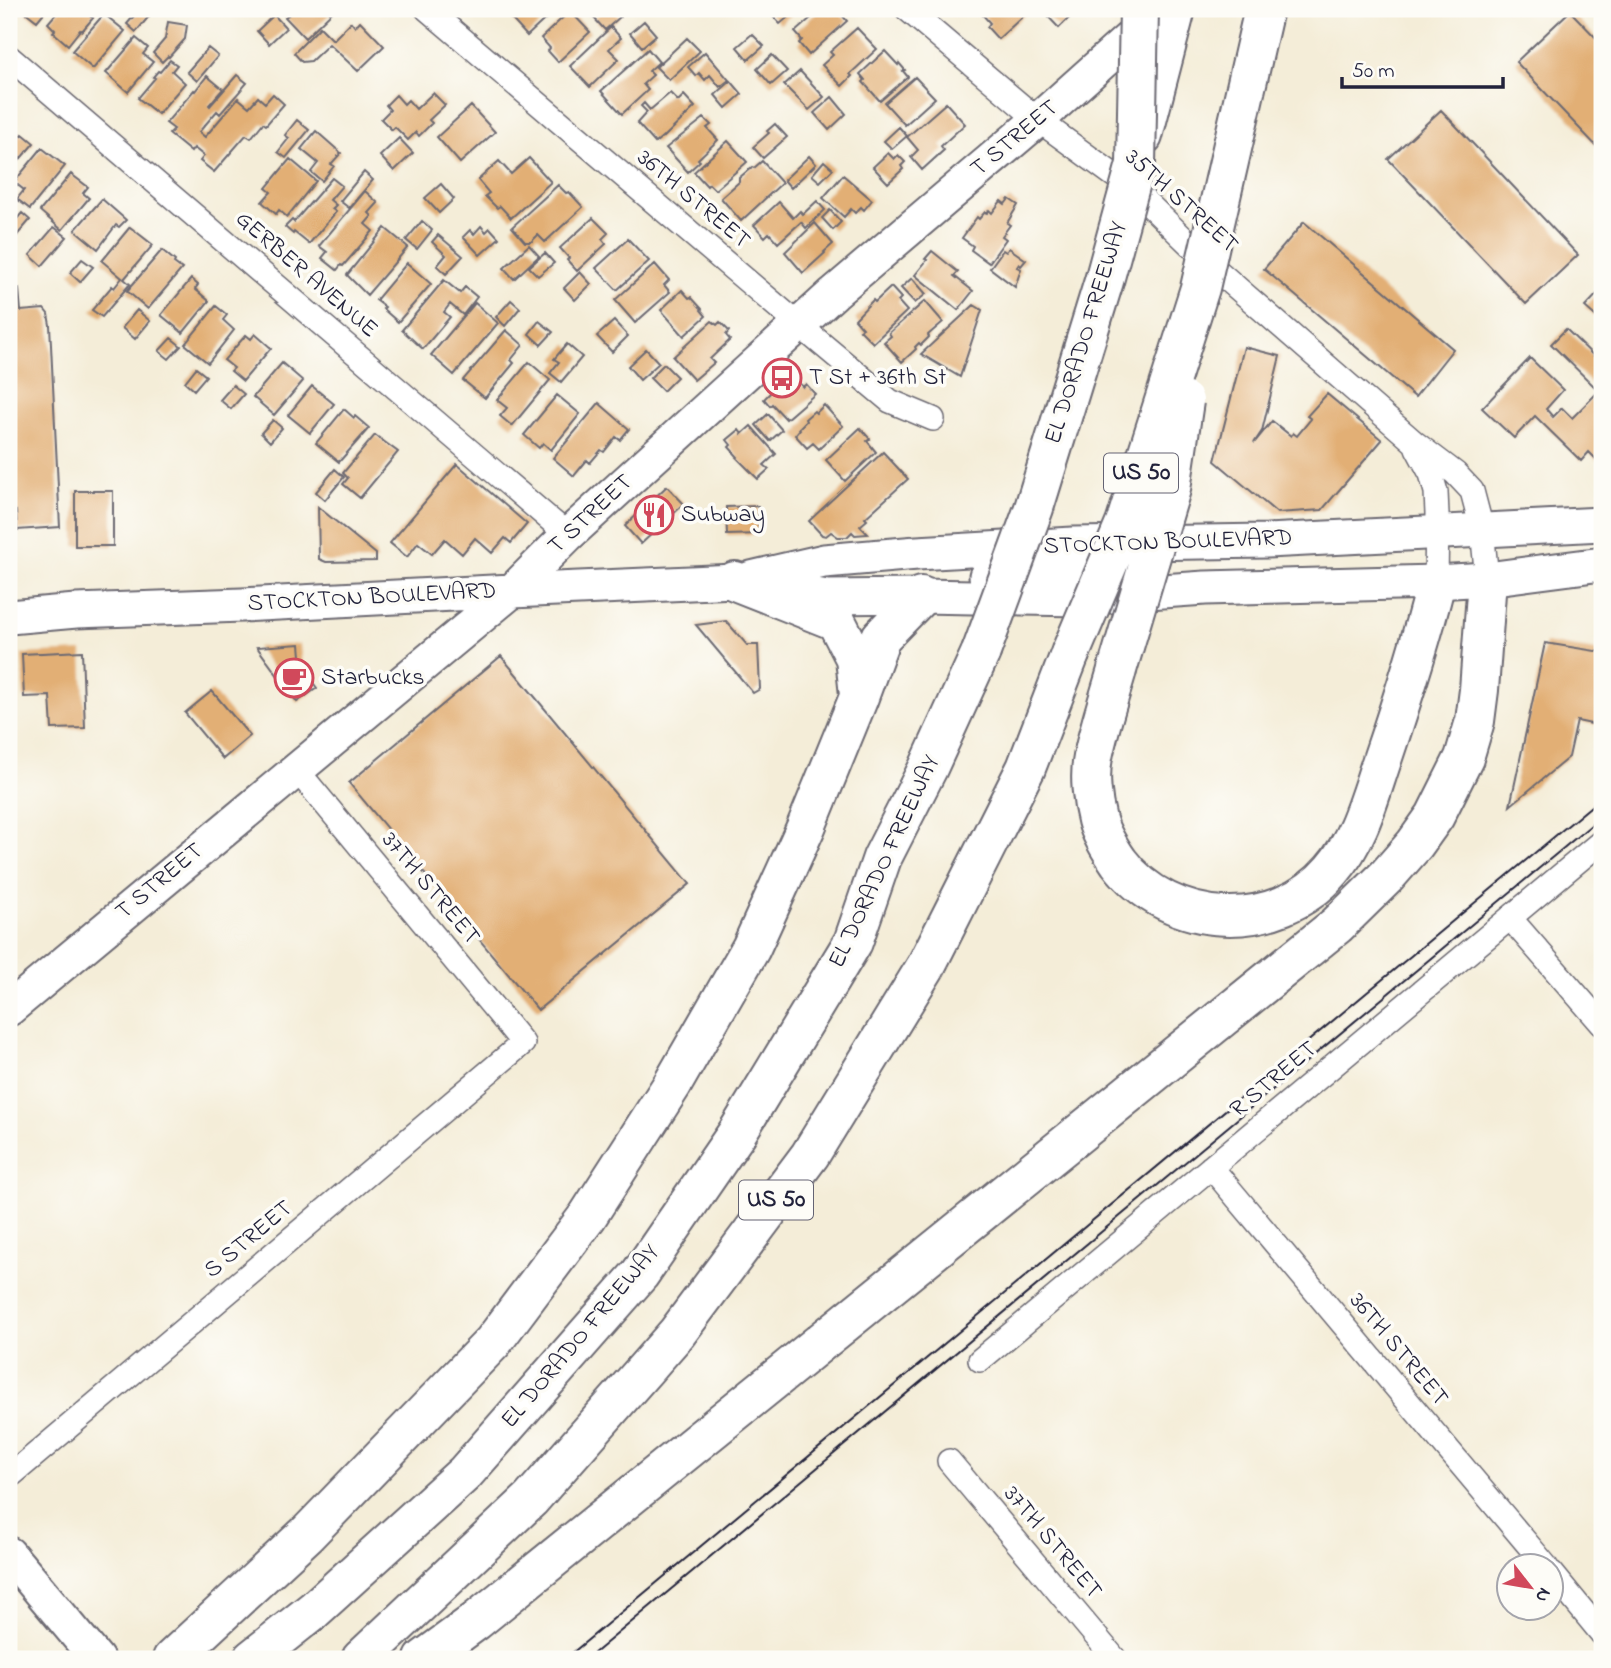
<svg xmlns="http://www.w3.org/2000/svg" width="1611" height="1668" viewBox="0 0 1611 1668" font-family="'Indie Flower',sans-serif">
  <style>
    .building { fill: #e2af75 }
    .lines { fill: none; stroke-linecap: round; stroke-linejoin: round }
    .street-casing { stroke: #6c6972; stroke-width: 26 }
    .secondary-casing { stroke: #6c6972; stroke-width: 37 }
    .highway-casing { stroke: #6c6972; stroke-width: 42 }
    .street { stroke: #fff; stroke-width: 23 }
    .secondary { stroke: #fff; stroke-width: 33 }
    .highway { stroke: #fff; stroke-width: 38 }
    .tram { stroke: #22223b; stroke-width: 2 }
    .highway-bridge-casing { stroke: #6c6972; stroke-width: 42; stroke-linecap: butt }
    .highway-bridge { stroke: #fff; stroke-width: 38 }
    .labels { text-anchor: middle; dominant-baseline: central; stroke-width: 7; stroke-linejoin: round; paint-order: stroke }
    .shield { fill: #fdfcf7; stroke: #646373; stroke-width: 2 }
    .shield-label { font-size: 23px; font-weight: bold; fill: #22223b }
    .street-label { font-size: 24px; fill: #22223b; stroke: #fdfcf7 }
    .poi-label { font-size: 24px; fill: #22223b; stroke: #fdfcf7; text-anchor: start }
  </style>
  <rect width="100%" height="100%" fill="#fdfcf7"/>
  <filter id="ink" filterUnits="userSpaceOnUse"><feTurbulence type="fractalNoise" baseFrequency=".0143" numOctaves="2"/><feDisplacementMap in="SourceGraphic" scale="14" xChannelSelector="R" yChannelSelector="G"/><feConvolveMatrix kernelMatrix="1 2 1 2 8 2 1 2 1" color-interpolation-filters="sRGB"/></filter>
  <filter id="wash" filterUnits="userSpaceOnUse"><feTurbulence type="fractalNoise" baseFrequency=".00686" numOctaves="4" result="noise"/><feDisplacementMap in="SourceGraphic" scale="28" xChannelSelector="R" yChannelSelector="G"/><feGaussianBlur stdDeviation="1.57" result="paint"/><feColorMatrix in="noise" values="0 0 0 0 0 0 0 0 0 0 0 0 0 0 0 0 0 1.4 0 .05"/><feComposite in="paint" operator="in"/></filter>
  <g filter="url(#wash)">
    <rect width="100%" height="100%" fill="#f4edd8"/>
    <g id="blocks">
      <path class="building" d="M 26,9 L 47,9 L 37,21 L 24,11 Z
        M 60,9 L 98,9 L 91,17 L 93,18 L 82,31 L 80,30 L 68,45 L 53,32 L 55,30 L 48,23 Z
        M 140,9 L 155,9 L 136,32 L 127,24 Z
        M 290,9 L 335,9 L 305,38 L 285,17 L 288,15 L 286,13 Z
        M 513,9 L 556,9 L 527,36 L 507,14 Z
        M 604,9 L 612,9 L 620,17 L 605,30 L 594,18 Z
        M 766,9 L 798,9 L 780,24 Z
        M 821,9 L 826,9 L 831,14 L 837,9 L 847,21 L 809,55 L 799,43 L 802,40 L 795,32 Z
        M 988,9 L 1031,9 L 998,39 L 987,27 L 990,23 L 982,14 Z
        M 1041,9 L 1066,9 L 1072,15 L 1059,28 Z
        M 570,11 L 590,32 L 558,62 L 548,51 L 550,48 L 541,38 Z
        M 1570,11 L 1602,44 L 1602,152 L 1516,62 Z
        M 104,14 L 125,31 L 93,69 L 72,51 Z
        M 274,15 L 286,28 L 269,44 L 257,31 Z
        M 360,21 L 384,46 L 358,71 L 329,44 L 311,61 L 302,62 L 294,53 L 320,27 L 333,40 L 351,22 L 355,27 Z
        M 644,21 L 656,35 L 642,47 L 630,33 Z
        M 168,22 L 187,25 L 185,39 L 169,57 L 168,56 L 162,62 L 153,53 L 165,39 Z
        M 611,27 L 621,38 L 609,49 L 619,59 L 590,87 L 570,66 Z
        M 857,28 L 877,49 L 850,74 L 852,76 L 842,86 L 822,65 L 833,55 L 830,52 Z
        M 752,34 L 764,46 L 748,60 L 737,47 Z
        M 136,38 L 148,48 L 143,54 L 153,62 L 128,92 L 106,73 Z
        M 687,38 L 700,51 L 669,80 L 656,67 Z
        M 208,48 L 218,56 L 197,81 L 187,72 Z
        M 648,49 L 659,62 L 649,71 L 653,75 L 643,84 L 648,90 L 622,114 L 601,91 Z
        M 885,51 L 898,65 L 899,63 L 905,70 L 903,71 L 908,77 L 880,101 L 863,82 L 865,80 L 860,74 Z
        M 705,52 L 729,80 L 720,87 L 710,75 L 705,80 L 699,73 L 696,76 L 688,67 Z
        M 772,55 L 787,71 L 771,85 L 757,69 Z
        M 170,60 L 177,65 L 172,71 L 185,83 L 158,114 L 138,98 L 155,78 L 153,77 L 158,71 L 160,72 Z
        M 800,71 L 824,97 L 809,110 L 784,85 Z
        M 237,75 L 247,83 L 220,114 L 217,111 L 199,132 L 205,137 L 238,98 L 249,107 L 258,97 L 265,103 L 273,94 L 284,104 L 266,125 L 263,123 L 251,138 L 246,135 L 214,172 L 200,161 L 204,156 L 194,148 L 191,152 L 169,134 L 174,129 L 166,123 L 194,90 L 195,91 L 207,76 L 223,89 L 209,105 L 210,106 Z
        M 915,77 L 935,98 L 905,125 L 885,103 Z
        M 731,81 L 742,94 L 726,108 L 715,95 Z
        M 433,93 L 445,105 L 429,120 L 432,123 L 419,136 L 416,132 L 408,140 L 395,127 L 392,130 L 381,119 L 390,110 L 386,105 L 396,95 L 404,104 L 408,100 L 416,109 Z
        M 670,93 L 678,101 L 684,95 L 695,107 L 664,137 L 663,136 L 655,143 L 637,123 L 647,112 L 641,106 L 644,103 L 650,110 Z
        M 832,97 L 846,114 L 829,130 L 814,113 Z
        M 946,103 L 965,124 L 941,146 L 944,150 L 922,170 L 911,157 L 918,150 L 907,137 Z
        M 471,106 L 495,132 L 460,163 L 437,137 Z
        M 1441,110 L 1578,255 L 1526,304 L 1388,159 Z
        M 704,118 L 711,125 L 707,128 L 718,140 L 698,159 L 700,161 L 688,172 L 666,148 Z
        M 297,120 L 309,130 L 286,158 L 278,152 L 289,138 L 285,135 Z
        M 775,124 L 787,137 L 763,158 L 753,147 L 769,133 L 767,131 Z
        M 11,127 L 22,136 L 23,134 L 34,143 L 9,172 L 9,130 Z
        M 899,127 L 907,136 L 892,149 L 884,141 Z
        M 316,131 L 341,153 L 331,164 L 334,166 L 322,181 L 311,172 L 318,163 L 301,149 Z
        M 399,138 L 413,153 L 394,171 L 380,156 Z
        M 728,141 L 747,162 L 715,190 L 709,184 L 707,186 L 694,172 Z
        M 42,148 L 65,166 L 30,209 L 17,199 L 24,190 L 14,182 Z
        M 888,153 L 894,159 L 898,155 L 905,162 L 901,166 L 903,169 L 888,183 L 873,167 Z
        M 809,156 L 816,164 L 791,188 L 784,180 Z
        M 529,158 L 551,182 L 511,218 L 500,206 L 497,208 L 485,196 L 489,193 L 478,180 L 499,161 L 511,174 Z
        M 290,159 L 316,181 L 287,217 L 279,210 L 276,214 L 262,202 L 271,192 L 266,188 Z
        M 762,161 L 782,183 L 741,221 L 721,198 L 739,182 L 739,178 L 752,167 L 754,168 Z
        M 824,161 L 833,169 L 820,182 L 812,175 Z
        M 364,172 L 373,180 L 349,208 L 340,201 Z
        M 71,174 L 88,187 L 83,193 L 89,198 L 62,230 L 40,211 Z
        M 843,175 L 872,200 L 864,210 L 861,207 L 855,213 L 851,209 L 844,217 L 823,198 Z
        M 332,178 L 342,186 L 330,200 L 336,205 L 332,209 L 336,212 L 309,244 L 294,232 L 293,234 L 285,227 L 292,220 L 294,222 Z
        M 441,184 L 454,199 L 439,213 L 425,198 Z
        M 558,185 L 566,193 L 569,192 L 583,207 L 545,242 L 538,235 L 531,242 L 525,242 L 512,227 Z
        M 365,191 L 378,203 L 369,213 L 372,216 L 365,224 L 373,231 L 343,266 L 341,265 L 337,270 L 322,258 L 327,252 L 319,246 Z
        M 102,199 L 126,220 L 119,227 L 116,225 L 98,249 L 75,230 Z
        M 1009,199 L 1018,205 L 1007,223 L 1010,225 L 1002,236 L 1006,239 L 989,263 L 971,250 L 973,246 L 962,238 L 977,217 L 979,219 L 985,212 L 987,213 L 989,210 L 992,213 L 1001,201 L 1005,204 Z
        M 817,201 L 825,210 L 806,228 L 801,222 L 778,243 L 769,233 L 765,237 L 754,225 L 779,202 L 793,218 L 800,211 L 803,214 Z
        M 830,210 L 841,222 L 833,230 L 822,218 Z
        M 22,213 L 30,220 L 13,240 L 9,236 L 9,228 Z
        M 593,218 L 608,233 L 602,239 L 606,244 L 577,271 L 567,260 L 569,258 L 560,248 Z
        M 422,221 L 432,230 L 417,249 L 406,240 Z
        M 1304,222 L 1453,349 L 1415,397 L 1264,269 Z
        M 815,223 L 833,244 L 824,252 L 825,253 L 803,273 L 785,252 Z
        M 481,226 L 486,232 L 490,228 L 499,238 L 480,255 L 463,237 L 470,230 L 474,234 Z
        M 54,227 L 67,237 L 42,266 L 30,255 Z
        M 130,227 L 153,245 L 124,279 L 130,284 L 102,317 L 92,310 L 112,286 L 114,288 L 122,278 L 102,261 Z
        M 385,228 L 408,247 L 367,295 L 347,275 Z
        M 438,235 L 463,256 L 446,274 L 437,266 L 446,255 L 432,242 Z
        M 628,239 L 649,261 L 617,290 L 596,268 Z
        M 529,245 L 539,256 L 514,279 L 504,268 Z
        M 1009,248 L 1026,260 L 1021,266 L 1019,264 L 1017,267 L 1021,269 L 1015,287 L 990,268 L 1003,250 L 1006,252 Z
        M 162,250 L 175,261 L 174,263 L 182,269 L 148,309 L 127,291 Z
        M 932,251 L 958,272 L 954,276 L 973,291 L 958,310 L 915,275 L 927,260 L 925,259 Z
        M 545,253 L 554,263 L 538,276 L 529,267 Z
        M 82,259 L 93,267 L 80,282 L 70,273 Z
        M 407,263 L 431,284 L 398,322 L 383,309 L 385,307 L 376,300 Z
        M 655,264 L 669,280 L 664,285 L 670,292 L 635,323 L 615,300 Z
        M 580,272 L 591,284 L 575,300 L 564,288 Z
        M 912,278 L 926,294 L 915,303 L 901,288 Z
        M 191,279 L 198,285 L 195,289 L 209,301 L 183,333 L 161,315 Z
        M 444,280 L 460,293 L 465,287 L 477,297 L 463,315 L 450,304 L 444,312 L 450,317 L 423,349 L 402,330 Z
        M 891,287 L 901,298 L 898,301 L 907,311 L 873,343 L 860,330 L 863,328 L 855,319 L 873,300 L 875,302 Z
        M 19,289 L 21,311 L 44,309 L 48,314 L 50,325 L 60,527 L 17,530 L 16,511 L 9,512 L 9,290 Z
        M 1602,289 L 1602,322 L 1585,307 Z
        M 682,290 L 689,298 L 691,297 L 702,309 L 701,310 L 706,316 L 684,336 L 661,310 Z
        M 511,300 L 520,308 L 505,326 L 496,317 Z
        M 925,301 L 943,322 L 928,335 L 929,337 L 921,345 L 919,343 L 915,347 L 916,349 L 902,362 L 884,342 L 891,336 L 889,333 Z
        M 475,303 L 498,323 L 454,375 L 431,355 Z
        M 974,305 L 982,310 L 960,377 L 921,354 Z
        M 216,306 L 227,315 L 223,320 L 234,330 L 208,363 L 185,344 Z
        M 137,310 L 150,321 L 135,339 L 122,328 Z
        M 539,321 L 553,332 L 541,345 L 529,334 Z
        M 614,321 L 628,336 L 612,352 L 597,336 Z
        M 712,321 L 717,325 L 720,322 L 729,331 L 726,335 L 730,340 L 710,359 L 714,363 L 694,380 L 673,357 Z
        M 1566,329 L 1602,364 L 1602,465 L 1589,452 L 1581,461 L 1535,416 L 1514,438 L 1482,408 L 1530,358 L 1563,390 L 1546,409 L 1553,417 L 1562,408 L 1572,418 L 1599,391 L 1551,344 Z
        M 506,330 L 523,345 L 511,360 L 514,363 L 485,398 L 463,380 Z
        M 255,334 L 271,348 L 243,381 L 231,371 L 234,368 L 224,360 L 246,335 L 251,339 Z
        M 171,338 L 181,346 L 169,359 L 159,351 Z
        M 567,344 L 582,357 L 561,382 L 550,373 L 559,362 L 554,359 Z
        M 1244,347 L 1280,356 L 1262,431 L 1254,443 L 1272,421 L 1291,436 L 1293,433 L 1297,436 L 1311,419 L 1307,416 L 1327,394 L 1382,440 L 1322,510 L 1277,513 L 1215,461 Z
        M 646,349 L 659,363 L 640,380 L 628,366 Z
        M 529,362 L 550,380 L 512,426 L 500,416 L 507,408 L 497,400 Z
        M 282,363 L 303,381 L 274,415 L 253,397 Z
        M 664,364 L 677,377 L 663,391 L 650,378 Z
        M 196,368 L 206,376 L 194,390 L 185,382 Z
        M 788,378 L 795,385 L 798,382 L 803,387 L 806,384 L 815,394 L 786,419 L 772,404 L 770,406 L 764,399 L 782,381 L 784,382 Z
        M 233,385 L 244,394 L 231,409 L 220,400 Z
        M 312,386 L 334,404 L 310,433 L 288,415 Z
        M 557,395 L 580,414 L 551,450 L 543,443 L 539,448 L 524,435 Z
        M 599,403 L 629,429 L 620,440 L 616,437 L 604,452 L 601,450 L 590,463 L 587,460 L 574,476 L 553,458 Z
        M 824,405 L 843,426 L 819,449 L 813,443 L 807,448 L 795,435 L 800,429 L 799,428 L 806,421 L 805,419 L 814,411 L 816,413 Z
        M 344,409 L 354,418 L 355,416 L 369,428 L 339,462 L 316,443 Z
        M 768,414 L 782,430 L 770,441 L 756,425 Z
        M 273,420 L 282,428 L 270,442 L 261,433 Z
        M 751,426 L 776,454 L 764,465 L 769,469 L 758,479 L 737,458 L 738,457 L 729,447 L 731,445 L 727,440 L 739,430 L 742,434 Z
        M 860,428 L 870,439 L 867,441 L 876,452 L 845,481 L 826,460 Z
        M 375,435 L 398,452 L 360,498 L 343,484 L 348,478 L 343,473 Z
        M 883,452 L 908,479 L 865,518 L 867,520 L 860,526 L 868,534 L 855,535 L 852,532 L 847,537 L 838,537 L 831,532 L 826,536 L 822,535 L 809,521 Z
        M 457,464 L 527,524 L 511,543 L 505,538 L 492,553 L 475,538 L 462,554 L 445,539 L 432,554 L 418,543 L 407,557 L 390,543 Z
        M 335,469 L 344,477 L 325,500 L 316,492 Z
        M 667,486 L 684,504 L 641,544 L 625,526 Z
        M 75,491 L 113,491 L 113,546 L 75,546 Z
        M 758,506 L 759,534 L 727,535 L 726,507 Z
        M 318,507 L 376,554 L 376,561 L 326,562 L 319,559 Z
        M 726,621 L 747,645 L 758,645 L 760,689 L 753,693 L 696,625 Z
        M 1545,643 L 1602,652 L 1602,724 L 1599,721 L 1596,725 L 1577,721 L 1569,757 L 1510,806 Z
        M 300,644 L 302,668 L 317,688 L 297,702 L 257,647 Z
        M 82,651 L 85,728 L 52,729 L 50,696 L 24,697 L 22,654 Z
        M 501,656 L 690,884 L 538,1010 L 349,783 Z
        M 212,691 L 250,736 L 223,759 L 185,713 Z"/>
    </g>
  </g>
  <g filter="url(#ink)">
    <use href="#blocks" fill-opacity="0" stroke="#6c6972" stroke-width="2"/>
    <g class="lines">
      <defs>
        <path id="street" d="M 427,9 L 799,325 L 890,401 L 933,419
          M 907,9 L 1038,120 L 1134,190 L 1212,266 L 1414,442 L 1455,473 L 1472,491 L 1482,529 L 1487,579
          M 9,57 L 568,535
          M 1417,448 L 1431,474 L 1436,492 L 1437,514 L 1436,582
          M 1510,918 L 1602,1024
          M 1211,1167 L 1546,1566
          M 980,1360 L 1602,841
          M 949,1461 L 1115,1659
          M 9,1477 L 523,1043 L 296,769
          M 1552,1573 L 1602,1634"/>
        <path id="secondary" d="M 986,576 L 1128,571
          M 751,578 L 824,561 L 917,553 L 1073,544 L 1267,541 L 1602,524
          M 9,617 L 76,611 L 242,605 L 512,591 L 735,581 L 827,597 L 921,596 L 1081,599 L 1148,592 L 1205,588 L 1436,582 L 1487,579 L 1602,564
          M 9,1009 L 512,591 L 568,535 L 834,293 L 1038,120 L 1153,17
          M 9,1554 L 97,1659"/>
        <path id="highway" d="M 1143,136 L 1176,9
          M 735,581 L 836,621 L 855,658 L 859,695
          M 1117,670 C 1109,698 1099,727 1093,757 C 1089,776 1092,801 1097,820 C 1101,835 1110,849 1119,862 C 1170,930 1277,935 1332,870 C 1359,839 1369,798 1382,760 C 1402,701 1421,642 1436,582
          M 172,1659 L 308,1533 L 493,1342 L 587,1217 L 672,1085 L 751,948 L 806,827 L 859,697 L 881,637 L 921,596
          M 252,1659 L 314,1610 L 465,1473 L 640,1274 L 737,1133 L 853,942 L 882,858 L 928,768 L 981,652
          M 361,1659 L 531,1499 L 677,1333 L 810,1155 L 926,966 L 1026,768 L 1070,654
          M 424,1659 L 476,1621 L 1337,925 L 1387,876 L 1415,844 L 1435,816 L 1464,758 L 1475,721 L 1479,690 L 1487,579"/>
      </defs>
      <use href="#street" class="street-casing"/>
      <use href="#secondary" class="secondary-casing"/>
      <use href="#highway" class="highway-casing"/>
      <use href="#street" class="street"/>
      <use href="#secondary" class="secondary"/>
      <use href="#highway" class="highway"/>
      <path class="tram" d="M 565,1659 L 1602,797
        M 587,1659 C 925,1377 1264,1097 1602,816"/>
      <defs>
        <path id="highway-bridge" d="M 981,652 L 1034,508 L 1104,281 L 1136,164 L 1139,9
          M 1070,654 L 1125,524 L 1200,288 L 1264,9
          M 1117,670 L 1171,489 L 1184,401"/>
      </defs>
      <use href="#highway-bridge" class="highway-bridge-casing"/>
      <use href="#highway-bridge" class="highway-bridge"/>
    </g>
  </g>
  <defs>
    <symbol id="bus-ring" viewBox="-11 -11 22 22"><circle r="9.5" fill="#fdfcf7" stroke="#d1495b" stroke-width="1.5"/><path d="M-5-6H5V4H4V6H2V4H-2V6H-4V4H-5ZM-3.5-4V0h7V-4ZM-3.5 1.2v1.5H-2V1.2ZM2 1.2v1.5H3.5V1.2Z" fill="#d1495b"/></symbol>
    <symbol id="restaurant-ring" viewBox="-11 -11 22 22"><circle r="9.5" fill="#fdfcf7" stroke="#d1495b" stroke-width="1.5"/><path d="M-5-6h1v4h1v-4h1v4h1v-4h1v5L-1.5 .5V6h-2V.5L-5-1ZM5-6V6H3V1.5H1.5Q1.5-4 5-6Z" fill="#d1495b"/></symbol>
    <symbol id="cafe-ring" viewBox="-11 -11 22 22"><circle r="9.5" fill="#fdfcf7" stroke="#d1495b" stroke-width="1.5"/><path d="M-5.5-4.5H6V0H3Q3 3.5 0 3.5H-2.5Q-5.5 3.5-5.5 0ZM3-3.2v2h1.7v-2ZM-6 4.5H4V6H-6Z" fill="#d1495b"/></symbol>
  </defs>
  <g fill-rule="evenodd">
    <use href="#bus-ring" x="760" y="356" width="44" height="44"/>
    <use href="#restaurant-ring" x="632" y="493" width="44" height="44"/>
    <use href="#cafe-ring" x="272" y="656" width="44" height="44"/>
  </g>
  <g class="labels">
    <g class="shield">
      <rect x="1104" y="453.5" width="74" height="39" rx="5"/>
      <rect x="739" y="1180.5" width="74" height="39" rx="5"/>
    </g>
    <g class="shield-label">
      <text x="1141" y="473">US 50</text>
      <text x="776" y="1200">US 50</text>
    </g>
    <g class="street-label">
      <text transform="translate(1015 139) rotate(-40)">T STREET</text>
      <text transform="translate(693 200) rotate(40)">36TH STREET</text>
      <text transform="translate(1181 202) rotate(42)">35TH STREET</text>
      <text transform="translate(306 275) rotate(41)">GERBER AVENUE</text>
      <text transform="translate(1087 333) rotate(-73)">EL DORADO FREEWAY</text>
      <text transform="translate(591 515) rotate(-43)">T STREET</text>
      <text transform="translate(1168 543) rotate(-2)">STOCKTON BOULEVARD</text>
      <text transform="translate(372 598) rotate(-3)">STOCKTON BOULEVARD</text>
      <text transform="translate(885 862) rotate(-65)">EL DORADO FREEWAY</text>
      <text transform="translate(160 882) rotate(-40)">T STREET</text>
      <text transform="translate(430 889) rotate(50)">37TH STREET</text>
      <text transform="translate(1274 1080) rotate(-40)">R STREET</text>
      <text transform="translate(249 1240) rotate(-40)">S STREET</text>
      <text transform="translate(581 1337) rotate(-50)">EL DORADO FREEWAY</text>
      <text transform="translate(1398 1350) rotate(50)">36TH STREET</text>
      <text transform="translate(1052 1543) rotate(50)">37TH STREET</text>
    </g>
    <g class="poi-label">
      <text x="809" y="378">T St + 36th St</text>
      <text x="681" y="515">Subway</text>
      <text x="321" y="678">Starbucks</text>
    </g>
  </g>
  <rect width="1611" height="1668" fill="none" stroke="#fdfcf7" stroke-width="35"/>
  <g transform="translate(1530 1587) rotate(121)"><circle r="33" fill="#fdfcf7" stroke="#a5a5ac" stroke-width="2"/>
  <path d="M0-5L12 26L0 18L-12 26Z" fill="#d1495b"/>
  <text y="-10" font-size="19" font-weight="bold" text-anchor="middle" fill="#22223b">N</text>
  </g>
  <path d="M1342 77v10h161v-10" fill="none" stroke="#22223b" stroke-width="3.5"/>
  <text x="1352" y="77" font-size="21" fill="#22223b" stroke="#fdfcf7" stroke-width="5" paint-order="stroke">50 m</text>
</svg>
